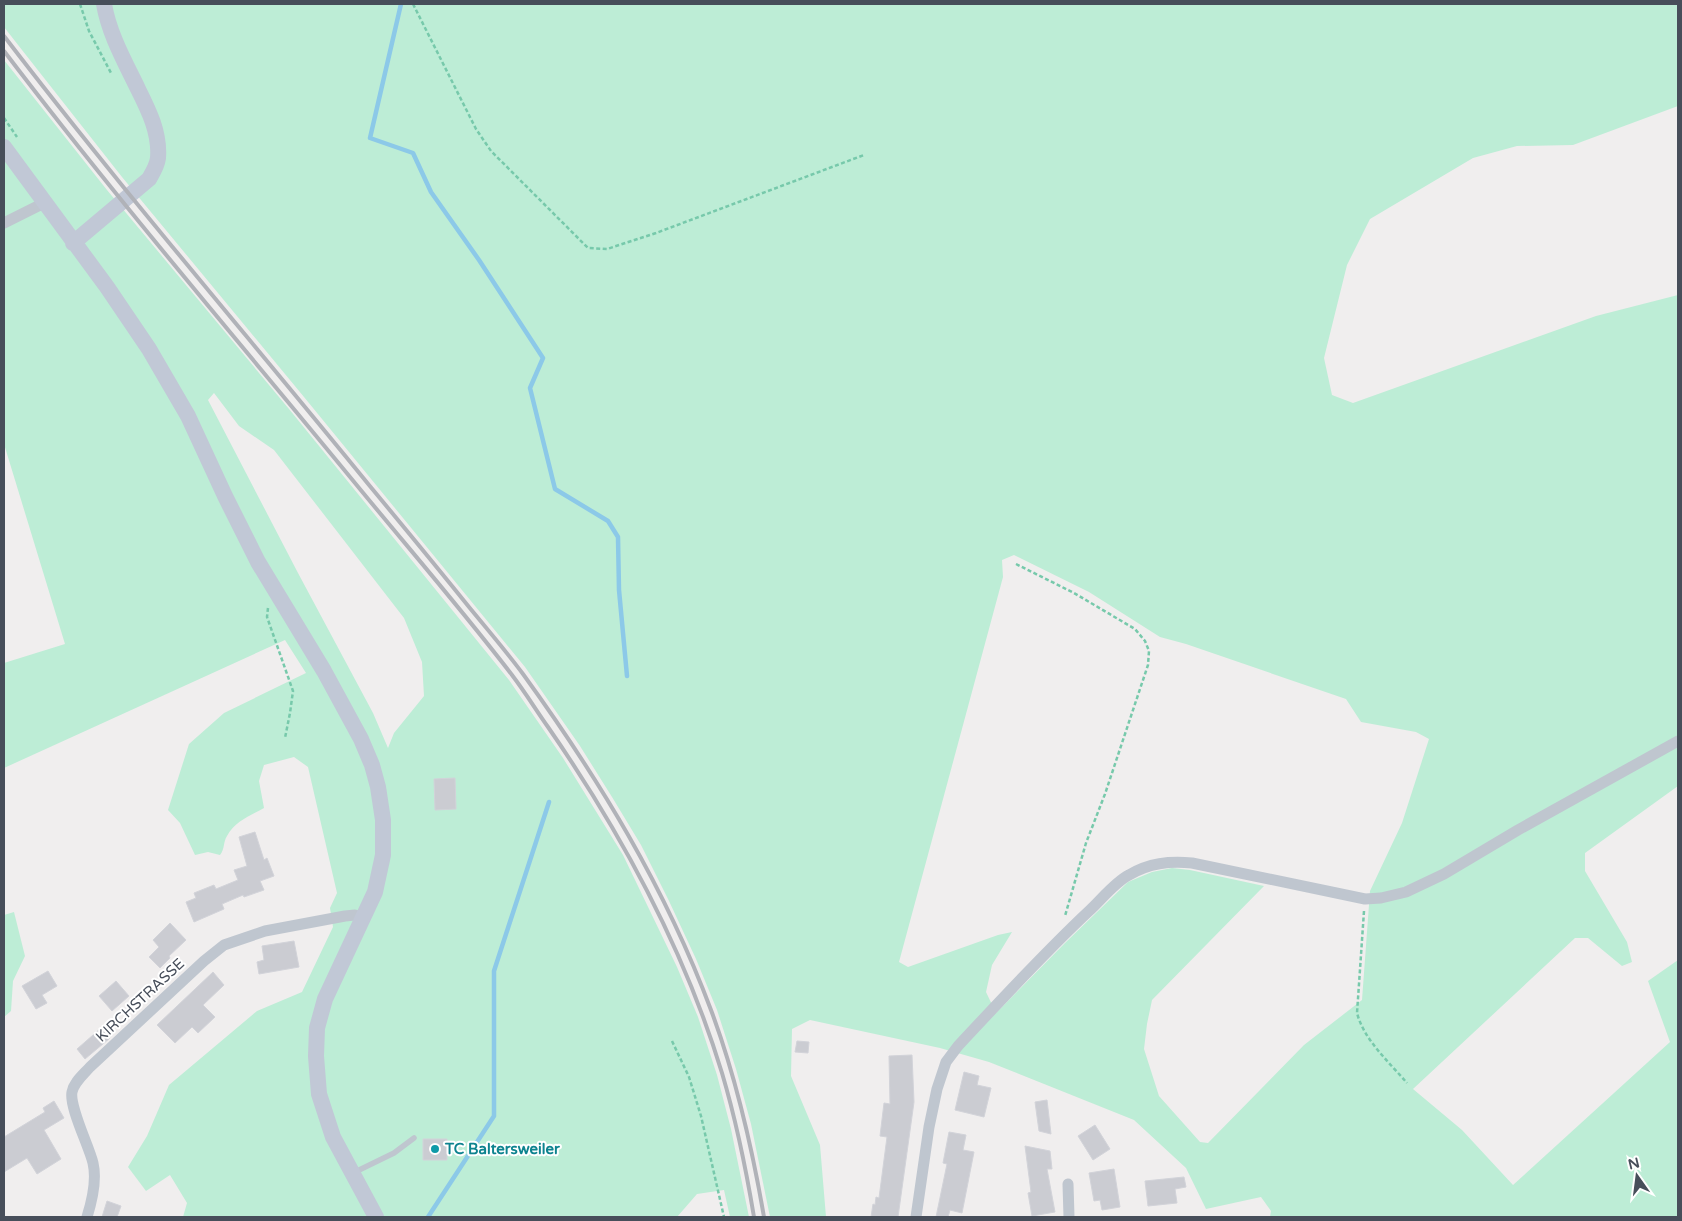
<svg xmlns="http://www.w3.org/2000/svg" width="1682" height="1221" viewBox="0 0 1682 1221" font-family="'Varela Round',sans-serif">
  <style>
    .green { fill: #bdedd6; fill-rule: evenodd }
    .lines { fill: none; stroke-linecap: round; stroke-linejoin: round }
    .stream { stroke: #8cc9e8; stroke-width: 4.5 }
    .building { fill: #cbccd2; stroke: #d2d3d9 }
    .path { stroke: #77c9ab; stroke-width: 2.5; stroke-dasharray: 4 2.5; stroke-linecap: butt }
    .service { stroke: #bfc6cf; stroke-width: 5.5 }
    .minor { stroke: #bfc6cf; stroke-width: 11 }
    .secondary { stroke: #c1c8d6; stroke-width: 16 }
    .rail { stroke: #b0b2b8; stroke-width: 4 }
    .culture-dot { fill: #0f9aa8; stroke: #fff; stroke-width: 2 }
    .labels { text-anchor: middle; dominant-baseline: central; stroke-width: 4; stroke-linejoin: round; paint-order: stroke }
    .street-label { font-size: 15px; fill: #474e5a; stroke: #fff }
    .culture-label { font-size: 15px; font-weight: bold; fill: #0d838f; stroke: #fff; text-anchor: start }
  </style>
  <rect width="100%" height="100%" fill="#f0eeee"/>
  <path class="green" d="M 4,4 L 1678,4 L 1678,106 L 1573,145 L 1517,146 L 1473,158 L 1370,219 L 1347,265 L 1324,358 L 1332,395 L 1353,403 L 1596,316 L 1678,295 L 1678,786 L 1585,853 L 1585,871 L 1627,942 L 1632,962 L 1622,966 L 1588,938 L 1575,938 L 1413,1089 L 1462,1130 L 1513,1185 L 1670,1042 L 1648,981 L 1678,960 L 1678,1217 L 1270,1217 L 1271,1211 L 1261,1197 L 1206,1209 L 1186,1168 L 1134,1120 L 989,1062 L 940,1048 L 810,1020 L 792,1029 L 791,1076 L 820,1145 L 826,1217 L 770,1217 L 751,1124 L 736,1069 L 717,1010 L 696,959 L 669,901 L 641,845 L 612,797 L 580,746 L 525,667 L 304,397 L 122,177 L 22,50 L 4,27 ZM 1014,555 L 1089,592 L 1160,637 L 1186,644 L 1346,699 L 1361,722 L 1416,732 L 1429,739 L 1402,823 L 1370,891 L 1362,1000 L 1304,1045 L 1208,1143 L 1200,1142 L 1159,1096 L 1144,1049 L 1147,1024 L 1152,1000 L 1264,886 L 1190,870 L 1172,868 L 1152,872 L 1128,882 L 1065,943 L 996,1013 L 986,992 L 992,965 L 1012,932 L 998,935 L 908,967 L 899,962 L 1003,577 L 1002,560 Z
    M 4,60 L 107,190 L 289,409 L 509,680 L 563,758 L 623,855 L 677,967 L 698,1017 L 717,1075 L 731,1129 L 749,1217 L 730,1217 L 724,1190 L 697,1194 L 677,1217 L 183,1217 L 187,1203 L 170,1175 L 146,1191 L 128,1167 L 147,1136 L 169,1085 L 257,1011 L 302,992 L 333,927 L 330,908 L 337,893 L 308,767 L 294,757 L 264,765 L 259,781 L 264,808 C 250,816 235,821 227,836 C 223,842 225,849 220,855 L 208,852 L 195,855 L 180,823 L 168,810 L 189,744 L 224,713 L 306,673 L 285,640 L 4,768 L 4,663 L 65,644 L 4,444 ZM 214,393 L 239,426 L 274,450 L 404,618 L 422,662 L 424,696 L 394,733 L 388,748 L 373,713 L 298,573 L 208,400 Z
    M 14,912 L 25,956 L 13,981 L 11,1011 L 4,1017 L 4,915 Z"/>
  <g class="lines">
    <path class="stream" d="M 401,4 L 370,138 L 413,153 L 431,192 L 479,260 L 543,358 L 530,388 L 555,489 L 608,521 L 618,537 L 619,590 L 627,676
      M 428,1217 L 494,1116 L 494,971 L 549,802"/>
  </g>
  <path class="building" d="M 455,778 L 456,809 L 435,810 L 434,779 Z
    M 255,832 L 264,860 L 267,858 L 274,876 L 260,881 L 264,890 L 244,897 L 243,895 L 222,904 L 224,909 L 194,922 L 186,902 L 196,898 L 194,893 L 214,885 L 216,889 L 238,880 L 234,870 L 247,866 L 239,837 Z
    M 170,923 L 186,940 L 169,956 L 170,958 L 160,968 L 149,957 L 159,947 L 153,940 Z
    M 294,941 L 299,967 L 259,974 L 257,962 L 264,960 L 262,946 Z
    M 48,971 L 57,986 L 42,995 L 47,1003 L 36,1009 L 22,986 Z
    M 213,972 L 224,985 L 203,1005 L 215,1017 L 198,1033 L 192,1027 L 175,1043 L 157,1025 Z
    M 116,981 L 129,996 L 112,1011 L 99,996 Z
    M 101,1028 L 110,1038 L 85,1059 L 77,1049 Z
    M 797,1041 L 809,1042 L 808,1053 L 795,1052 Z
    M 912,1055 L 914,1102 L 898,1217 L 871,1217 L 873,1204 L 875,1205 L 876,1197 L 879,1198 L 887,1137 L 880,1136 L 884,1103 L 890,1104 L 889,1056 Z
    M 964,1072 L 979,1076 L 977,1085 L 991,1088 L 984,1117 L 955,1110 Z
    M 1047,1100 L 1051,1134 L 1039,1131 L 1035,1102 Z
    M 54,1101 L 64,1118 L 44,1130 L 61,1159 L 37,1174 L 27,1158 L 4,1172 L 4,1137 L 45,1112 L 43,1108 Z
    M 1095,1125 L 1110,1149 L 1093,1160 L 1078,1136 Z
    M 949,1132 L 966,1135 L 963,1150 L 974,1152 L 962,1213 L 950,1210 L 948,1217 L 936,1217 L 947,1164 L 943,1163 Z
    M 423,1139 L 447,1139 L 447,1160 L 423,1160 Z
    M 1025,1146 L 1050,1151 L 1052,1169 L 1047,1169 L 1055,1212 L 1032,1216 L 1028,1193 L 1031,1192 Z
    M 1114,1169 L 1120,1207 L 1102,1210 L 1100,1200 L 1094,1201 L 1089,1173 Z
    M 1184,1177 L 1186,1187 L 1175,1189 L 1177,1203 L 1148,1206 L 1145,1181 Z
    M 107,1201 L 121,1206 L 117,1217 L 102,1217 Z"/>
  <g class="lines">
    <path class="path" d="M 80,4 L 89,31 L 111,73
      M 413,4 L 476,129 L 491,151 L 588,248 L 607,249 L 656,233 L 864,155
      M 4,118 L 17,137
      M 1016,564 L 1074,593 L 1135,629 L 1145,641 L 1149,651 L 1148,665 L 1105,794 L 1086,843 L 1065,916
      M 268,608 L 267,617 L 293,691 L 290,713 L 285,738
      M 1364,911 L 1357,1013 C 1364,1040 1389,1062 1407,1083
      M 672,1041 L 689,1077 L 701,1116 L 724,1217"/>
    <path class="service" d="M 355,1172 L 394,1153 L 414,1138"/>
    <path class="minor" d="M 4,223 L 44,203
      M 1068,1184 L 1069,1217
      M 87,1217 C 92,1201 97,1180 93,1163 C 89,1146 69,1107 72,1092 C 74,1082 83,1075 90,1067 L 204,961 L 224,945 L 265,931 L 345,916 L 355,915 L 364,917
      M 916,1217 L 929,1127 L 937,1089 L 946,1062 L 958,1046 C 1001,1000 1043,954 1089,911 C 1101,900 1115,882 1129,875 C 1149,863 1169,861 1192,863 L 1365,899 L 1381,898 L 1406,892 L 1444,874 L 1518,830 L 1678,741"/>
    <path class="secondary" d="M 4,147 L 107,287 L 149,349 L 188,416 L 225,496 L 258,562 L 324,671 L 361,739 L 372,765 L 378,787 L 383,820 L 383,855 L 375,892 L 325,999 L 317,1028 L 316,1056 L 319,1094 L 333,1137 L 376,1217
      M 73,243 L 149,179 C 153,172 157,166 158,158 C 160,133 149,111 138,89 C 125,62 109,34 104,4"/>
    <path class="rail" d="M 4,36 C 121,189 247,335 369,485 C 403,526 436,566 469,607 C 487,629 506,651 523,674 C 599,779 665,887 711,1010 C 736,1077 752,1147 764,1217
      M 4,51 C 121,205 247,351 369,500 C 417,558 466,615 512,675 C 525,692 536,710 548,727 C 622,834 684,948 722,1073 C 736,1120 746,1169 754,1217"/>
  </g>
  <circle class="culture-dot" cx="435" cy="1149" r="5"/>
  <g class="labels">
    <g class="street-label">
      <text transform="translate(140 1000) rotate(-43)">KIRCHSTRASSE</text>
    </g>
    <g class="culture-label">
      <text x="445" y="1149">TC Baltersweiler</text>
    </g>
  </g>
  <rect width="1682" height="1221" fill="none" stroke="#474e5a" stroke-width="10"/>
  <g transform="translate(1637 1176) rotate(346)" stroke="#ffffff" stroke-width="4" paint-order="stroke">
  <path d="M0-4L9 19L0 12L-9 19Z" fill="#474e5a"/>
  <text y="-8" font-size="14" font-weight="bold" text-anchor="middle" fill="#474e5a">N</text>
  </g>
</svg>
